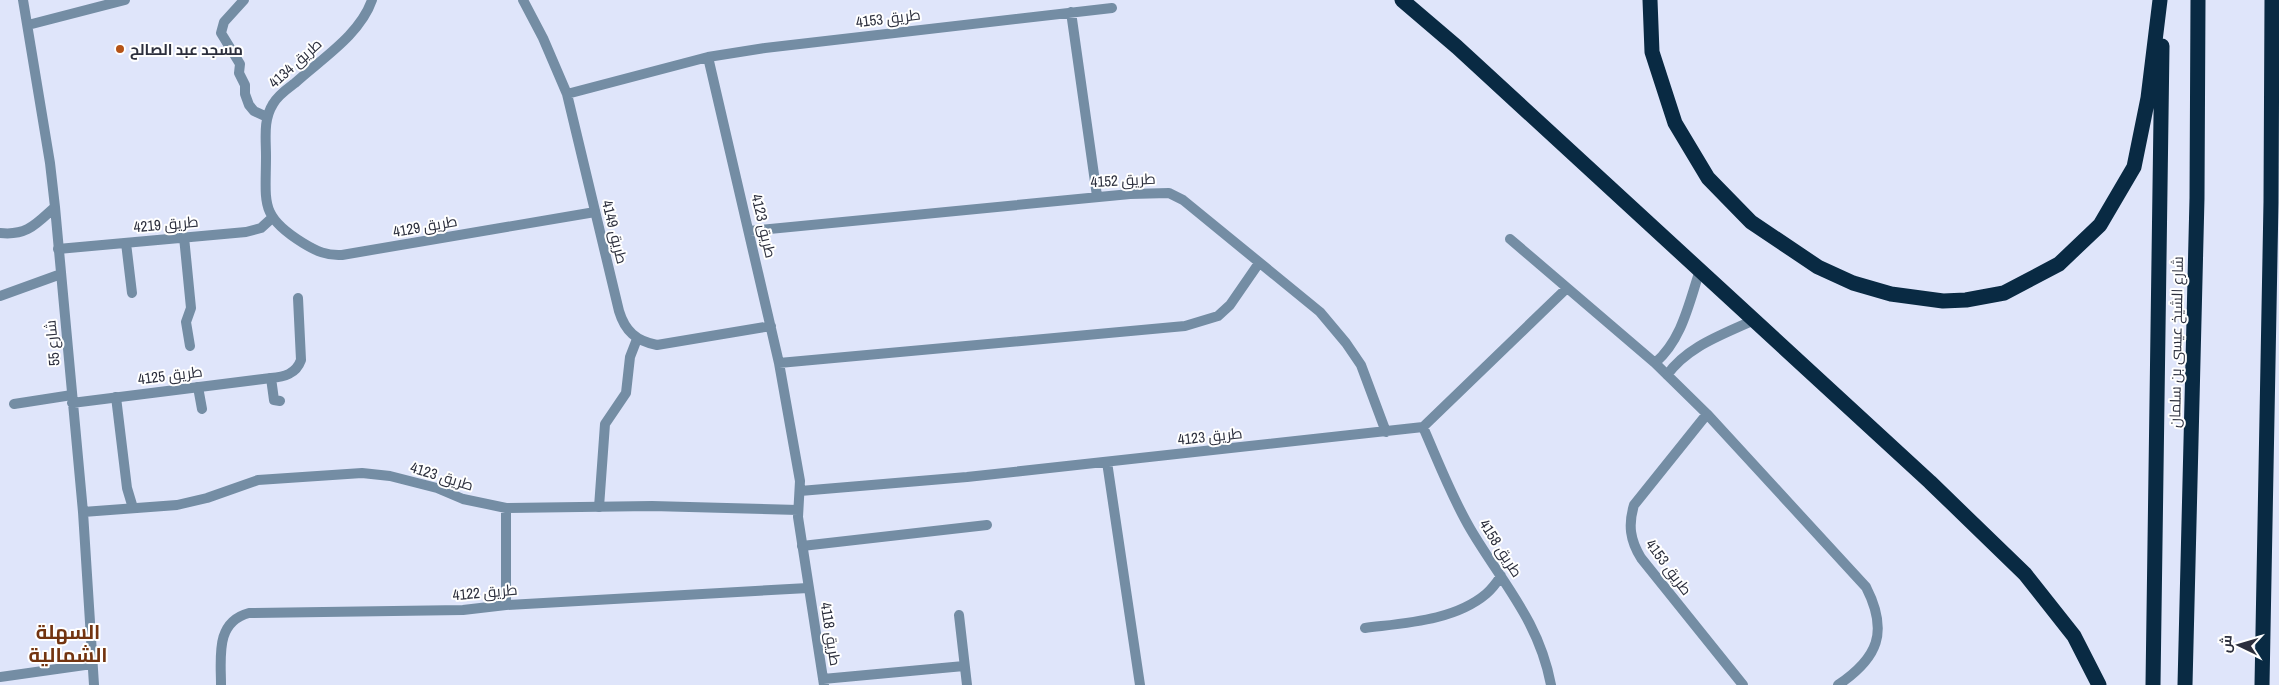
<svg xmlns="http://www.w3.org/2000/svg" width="2279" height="685" viewBox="0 0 2279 685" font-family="'Archivo Narrow',Cairo,sans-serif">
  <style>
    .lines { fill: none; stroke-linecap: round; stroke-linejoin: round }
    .lane { stroke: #748da4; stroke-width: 10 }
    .street { stroke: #748da4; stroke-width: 10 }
    .highway { stroke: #092a43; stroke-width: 15 }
    .poi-dot { fill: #b55316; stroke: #fff; stroke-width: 2 }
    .labels { text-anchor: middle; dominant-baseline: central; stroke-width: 4; stroke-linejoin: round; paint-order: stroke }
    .street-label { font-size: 15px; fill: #2c2f3d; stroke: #fff }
    .poi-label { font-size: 15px; font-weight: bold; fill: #2c2f3d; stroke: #fff; text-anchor: start }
    .district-label { font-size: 20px; font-weight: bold; fill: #733410; stroke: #fff }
  </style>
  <rect width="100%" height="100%" fill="#dfe5fa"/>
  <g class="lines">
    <path class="lane" d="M 244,0 L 224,22 L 221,33 L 240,64 L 239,73 L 245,85 L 245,94 L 249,105 L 254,111 L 267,117
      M 372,0 C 360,35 321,59 295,83 C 287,89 278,95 273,104 C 263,120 266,138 266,156 C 266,203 259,216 303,243 C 316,251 327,256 342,255 L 595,212
      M 184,237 L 191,308 L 186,322 L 190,346
      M 126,243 L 132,293
      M 58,249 L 246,232 L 261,228 L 272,218
      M 198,387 L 202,409
      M 116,397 L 127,488 L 133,508
      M 280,401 L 274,400 L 271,378 C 284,377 296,374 301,360 L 298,298
      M 14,404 L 72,395
      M 599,507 L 605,424 L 626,393 L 630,357 L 637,339
      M 802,546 L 987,525"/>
    <path class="street" d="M 23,0 L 50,163 L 55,207 L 83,512 L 94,685
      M 523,0 L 543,38 L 567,94 L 619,311 C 625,331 636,341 657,345 L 771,326
      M 1071,12 L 1097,196
      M 28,25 L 125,0
      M 708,57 L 779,363 L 800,481 L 798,517 L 824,685
      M 567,94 L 708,57 L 765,48 L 1112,8
      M 750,231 L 1130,194 L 1169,193 L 1183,200 L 1320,312 L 1346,343 L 1361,365 L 1386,432
      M 0,233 C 27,236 36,224 55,207
      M 1510,239 L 1655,363 L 1707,414 L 1866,587 C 1889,632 1878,658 1838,685
      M 0,296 L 61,274
      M 779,363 L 1185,326 L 1218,316 L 1230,305 L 1259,263
      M 1655,363 C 1682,340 1689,303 1700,270
      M 1667,375 C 1688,346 1722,335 1754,320
      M 72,403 L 271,378
      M 1707,414 L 1634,505 C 1628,525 1630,540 1641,558 L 1743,685
      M 1423,427 C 1438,461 1452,498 1471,530 C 1503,584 1539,621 1551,685
      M 1107,462 L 1140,685
      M 800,491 L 967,477 L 1423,427 L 1567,288
      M 83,512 L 177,505 L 207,498 L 258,480 L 362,473 L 390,476 L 437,488 L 463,499 L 506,508 L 652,506 L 798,510
      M 506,605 L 506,508
      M 959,615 L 967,685
      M 1365,628 C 1404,623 1454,621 1486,594 C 1492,589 1497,582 1501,576
      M 0,677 L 92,664
      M 823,679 L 964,666
      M 221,685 C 221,657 215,622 249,613 L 463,610 L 506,605 L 808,588"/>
    <path class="highway" d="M 1402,0 L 1457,47 L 1930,482 L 2025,574 L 2074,636 L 2099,685
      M 1650,0 L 1652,52 L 1675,123 L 1708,178 L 1751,222 L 1818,267 L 1853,283 L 1891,294 L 1943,301 L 1966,300 L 2004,293 L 2059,264 L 2100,225 L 2134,167 L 2148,98 L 2160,0
      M 2153,685 L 2162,46
      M 2185,685 L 2197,198 L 2198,0
      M 2262,685 L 2271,202 L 2272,0"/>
  </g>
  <circle class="poi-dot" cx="120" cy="49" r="5"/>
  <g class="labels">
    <g class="street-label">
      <text transform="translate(888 18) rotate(-7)">طريق 4153</text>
      <text transform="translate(295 63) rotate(-42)">طريق 4134</text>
      <text transform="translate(1123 180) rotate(-3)">طريق 4152</text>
      <text transform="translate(166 224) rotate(-5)">طريق 4219</text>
      <text transform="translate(425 226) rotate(-10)">طريق 4129</text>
      <text transform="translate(764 226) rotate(77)">طريق 4123</text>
      <text transform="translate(615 232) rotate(76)">طريق 4149</text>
      <text transform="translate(2176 342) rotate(-89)">شارع الشيخ عيسى بن سلمان</text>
      <text transform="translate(52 343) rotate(-95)">شارع 55</text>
      <text transform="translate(170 375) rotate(-7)">طريق 4125</text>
      <text transform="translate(1210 436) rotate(-6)">طريق 4123</text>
      <text transform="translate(442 476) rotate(17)">طريق 4123</text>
      <text transform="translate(1501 548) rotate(57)">طريق 4158</text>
      <text transform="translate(1669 567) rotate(53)">طريق 4153</text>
      <text transform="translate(485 592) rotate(-5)">طريق 4122</text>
      <text transform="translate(831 634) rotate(81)">طريق 4118</text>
    </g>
    <g class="poi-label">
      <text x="130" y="49">مسجد عبد الصالح</text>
    </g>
    <g class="district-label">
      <text x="68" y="631">السهلة<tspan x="68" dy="23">الشمالية</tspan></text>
    </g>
  </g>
  <g transform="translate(2239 645) rotate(275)" stroke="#ffffff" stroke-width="4" paint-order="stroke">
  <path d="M0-4L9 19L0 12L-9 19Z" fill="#2c2f3d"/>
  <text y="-8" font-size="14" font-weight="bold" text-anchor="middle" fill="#2c2f3d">ش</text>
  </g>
</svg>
